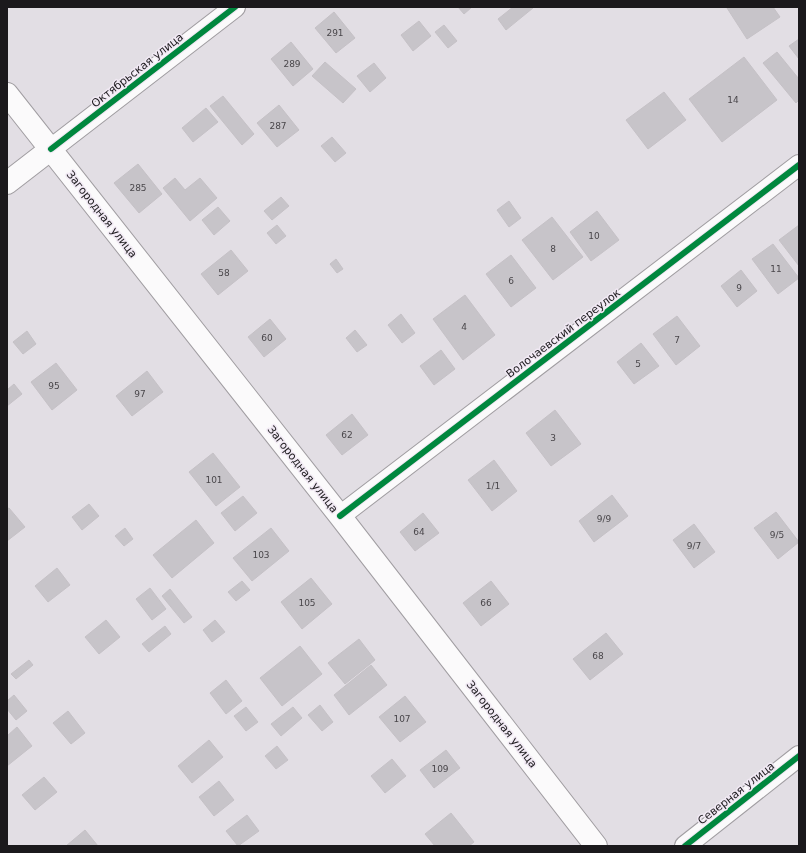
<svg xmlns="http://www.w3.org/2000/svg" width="806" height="853" viewBox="0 0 806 853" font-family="'DejaVu Sans',sans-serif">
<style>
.building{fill:#c7c4c9;stroke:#c5c1c6}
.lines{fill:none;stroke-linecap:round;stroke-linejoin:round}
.minor-casing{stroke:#a09da1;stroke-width:22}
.secondary-casing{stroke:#a09da1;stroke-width:24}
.minor{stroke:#fbfafb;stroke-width:20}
.secondary{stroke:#fbfafb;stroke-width:22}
.cycleway-casing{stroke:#f1e9f4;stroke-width:8}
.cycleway{stroke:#00873e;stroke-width:6}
.labels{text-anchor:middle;stroke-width:3;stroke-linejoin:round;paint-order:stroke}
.number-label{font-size:9px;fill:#49464a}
.street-label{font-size:11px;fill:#1b191c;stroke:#f1e9f4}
</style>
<rect width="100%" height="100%" fill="#e2dee4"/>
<g class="building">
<path d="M458 7H472L464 14Z"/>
<path d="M513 7H532L533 8 506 30 498 19Z"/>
<path d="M729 7H773L780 17 747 39 727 8Z"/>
<path d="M334 12 355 38 336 53 315 28Z"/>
<path d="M419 21 431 36 413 51 401 35Z"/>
<path d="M444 25 457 41 448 48 435 32Z"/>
<path d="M799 39V59L789 46Z"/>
<path d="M291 42 313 69 293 86 271 59Z"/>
<path d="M777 52 799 79V100L796 103 763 63Z"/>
<path d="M744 57 777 100 722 142 689 99Z"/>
<path d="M325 62 356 89 343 103 312 76Z"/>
<path d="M374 63 386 78 370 92 357 76Z"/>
<path d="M664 92 686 120 648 149 626 120Z"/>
<path d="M223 96 254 134 242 145 210 106Z"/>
<path d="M279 105 299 130 277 147 257 123Z"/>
<path d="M206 108 218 122 193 142 182 128Z"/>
<path d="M332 137 346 153 335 162 321 146Z"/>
<path d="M138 164 162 194 139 213 114 183Z"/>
<path d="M175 178 185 190 200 178 217 198 190 221 163 188Z"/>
<path d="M281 197 289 206 272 220 264 211Z"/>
<path d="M509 201 521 218 509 227 497 210Z"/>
<path d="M218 207 230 221 214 235 202 220Z"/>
<path d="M597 211 619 240 591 261 570 232Z"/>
<path d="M552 217 583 257 553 280 522 240Z"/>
<path d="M277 225 286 236 276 244 267 233Z"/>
<path d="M799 225V266L779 240Z"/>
<path d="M773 244 799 278 778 294 752 259Z"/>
<path d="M231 250 248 271 218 295 201 274Z"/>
<path d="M511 255 536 288 511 307 486 274Z"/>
<path d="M336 259 343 269 337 273 330 264Z"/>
<path d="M741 270 757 291 737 307 721 286Z"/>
<path d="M465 295 495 335 463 360 433 319Z"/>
<path d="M401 314 415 333 402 343 388 325Z"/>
<path d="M677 316 700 346 676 365 653 334Z"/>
<path d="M270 319 286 339 264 357 248 337Z"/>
<path d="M355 330 367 345 357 352 346 338Z"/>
<path d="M27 331 36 344 23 354 13 342Z"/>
<path d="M641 343 659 366 634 384 617 362Z"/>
<path d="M441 350 455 369 434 385 420 366Z"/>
<path d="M56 363 77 390 52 410 31 382Z"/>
<path d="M147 371 163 392 132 416 116 396Z"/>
<path d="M14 384 22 394 7 406V390Z"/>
<path d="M555 410 581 444 551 466 526 433Z"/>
<path d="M352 414 368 435 342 455 326 435Z"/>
<path d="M213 453 240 487 216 506 189 472Z"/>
<path d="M494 460 517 491 492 511 468 480Z"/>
<path d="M612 495 628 516 594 542 579 521Z"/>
<path d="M243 496 257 513 235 531 221 513Z"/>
<path d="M89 504 99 516 82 530 72 517Z"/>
<path d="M9 508 25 527 7 541V509Z"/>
<path d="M776 512 799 542 778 559 754 528Z"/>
<path d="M423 513 439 533 415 551 400 532Z"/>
<path d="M196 520 214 543 172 578 153 555Z"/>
<path d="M694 524 715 552 694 568 673 540Z"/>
<path d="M125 528 133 539 124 546 115 536Z"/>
<path d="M271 528 289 551 252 581 233 558Z"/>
<path d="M57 568 70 585 48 602 35 586Z"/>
<path d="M311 578 332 604 302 629 281 602Z"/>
<path d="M242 581 250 590 236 601 228 592Z"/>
<path d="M491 581 509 604 481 626 463 603Z"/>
<path d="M150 588 166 609 152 620 136 599Z"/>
<path d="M170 589 192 617 184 623 162 596Z"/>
<path d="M106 620 120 637 99 654 85 637Z"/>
<path d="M215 620 225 632 212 642 203 630Z"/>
<path d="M165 626 171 634 149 652 142 644Z"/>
<path d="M606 633 623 654 590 680 573 659Z"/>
<path d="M359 639 375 660 345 684 328 663Z"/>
<path d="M300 646 322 674 282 706 260 678Z"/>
<path d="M29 660 33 665 16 679 11 674Z"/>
<path d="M371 665 387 685 349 715 334 695Z"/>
<path d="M226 680 242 701 226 714 210 693Z"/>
<path d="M14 695 27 711 16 720 7 709V701Z"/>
<path d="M405 696 426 722 400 742 379 717Z"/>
<path d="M320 705 333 722 322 731 308 715Z"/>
<path d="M246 707 258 722 246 731 234 716Z"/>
<path d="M293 707 302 718 281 736 271 724Z"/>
<path d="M68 711 85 733 71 744 53 723Z"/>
<path d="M17 727 32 746 7 766V736Z"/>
<path d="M209 740 223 757 192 783 178 766Z"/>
<path d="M277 746 288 760 276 769 265 756Z"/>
<path d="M446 750 460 768 434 788 420 770Z"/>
<path d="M392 759 406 776 385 793 371 776Z"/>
<path d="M44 777 57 792 35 810 22 795Z"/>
<path d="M219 781 234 800 214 816 199 797Z"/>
<path d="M451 813 474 842 469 846H435L425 834Z"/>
<path d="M247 815 259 831 238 846 226 831Z"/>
<path d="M85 830 98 846H66Z"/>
</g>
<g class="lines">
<defs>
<g id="minor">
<path d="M51 149 235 7"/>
<path d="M340 516 799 165"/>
<path d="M685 846 799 756"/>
</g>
<g id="secondary">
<path d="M7 94 340 516 596 846"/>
<path d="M7 183 51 149"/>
</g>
</defs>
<use href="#minor" class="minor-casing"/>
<use href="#secondary" class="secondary-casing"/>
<use href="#minor" class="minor"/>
<use href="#secondary" class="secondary"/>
<defs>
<g id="cycleway">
<path d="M51 149 235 7"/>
<path d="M340 516 799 165"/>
<path d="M685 846 799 756"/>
</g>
</defs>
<use href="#cycleway" class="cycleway-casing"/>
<use href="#cycleway" class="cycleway"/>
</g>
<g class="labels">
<g class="number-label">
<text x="335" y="36">291</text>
<text x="292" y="67">289</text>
<text x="733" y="103">14</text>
<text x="278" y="129">287</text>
<text x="138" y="191">285</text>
<text x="594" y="239">10</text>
<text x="553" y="252">8</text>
<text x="776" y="272">11</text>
<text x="224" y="276">58</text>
<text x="511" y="284">6</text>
<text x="739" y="291">9</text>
<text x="464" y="330">4</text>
<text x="267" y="341">60</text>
<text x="677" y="343">7</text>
<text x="638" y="367">5</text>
<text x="54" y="389">95</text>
<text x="140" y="397">97</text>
<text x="347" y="438">62</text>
<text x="553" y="441">3</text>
<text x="214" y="483">101</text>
<text x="493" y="489">1/1</text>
<text x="604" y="522">9/9</text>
<text x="419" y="535">64</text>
<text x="777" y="538">9/5</text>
<text x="694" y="549">9/7</text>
<text x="261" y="558">103</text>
<text x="307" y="606">105</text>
<text x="486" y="606">66</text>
<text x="598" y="659">68</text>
<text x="402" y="722">107</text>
<text x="440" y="772">109</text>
</g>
<g class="street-label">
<text transform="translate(137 70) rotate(-38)" y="4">Октябрьская улица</text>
<text transform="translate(102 214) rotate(52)" y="4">Загородная улица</text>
<text transform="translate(563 333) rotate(-37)" y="4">Волочаевский переулок</text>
<text transform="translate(303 469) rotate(52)" y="4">Загородная улица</text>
<text transform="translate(502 724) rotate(52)" y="4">Загородная улица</text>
<text transform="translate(736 793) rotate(-38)" y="4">Северная улица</text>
</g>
</g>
<rect width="806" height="853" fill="none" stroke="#1b191c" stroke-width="16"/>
</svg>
